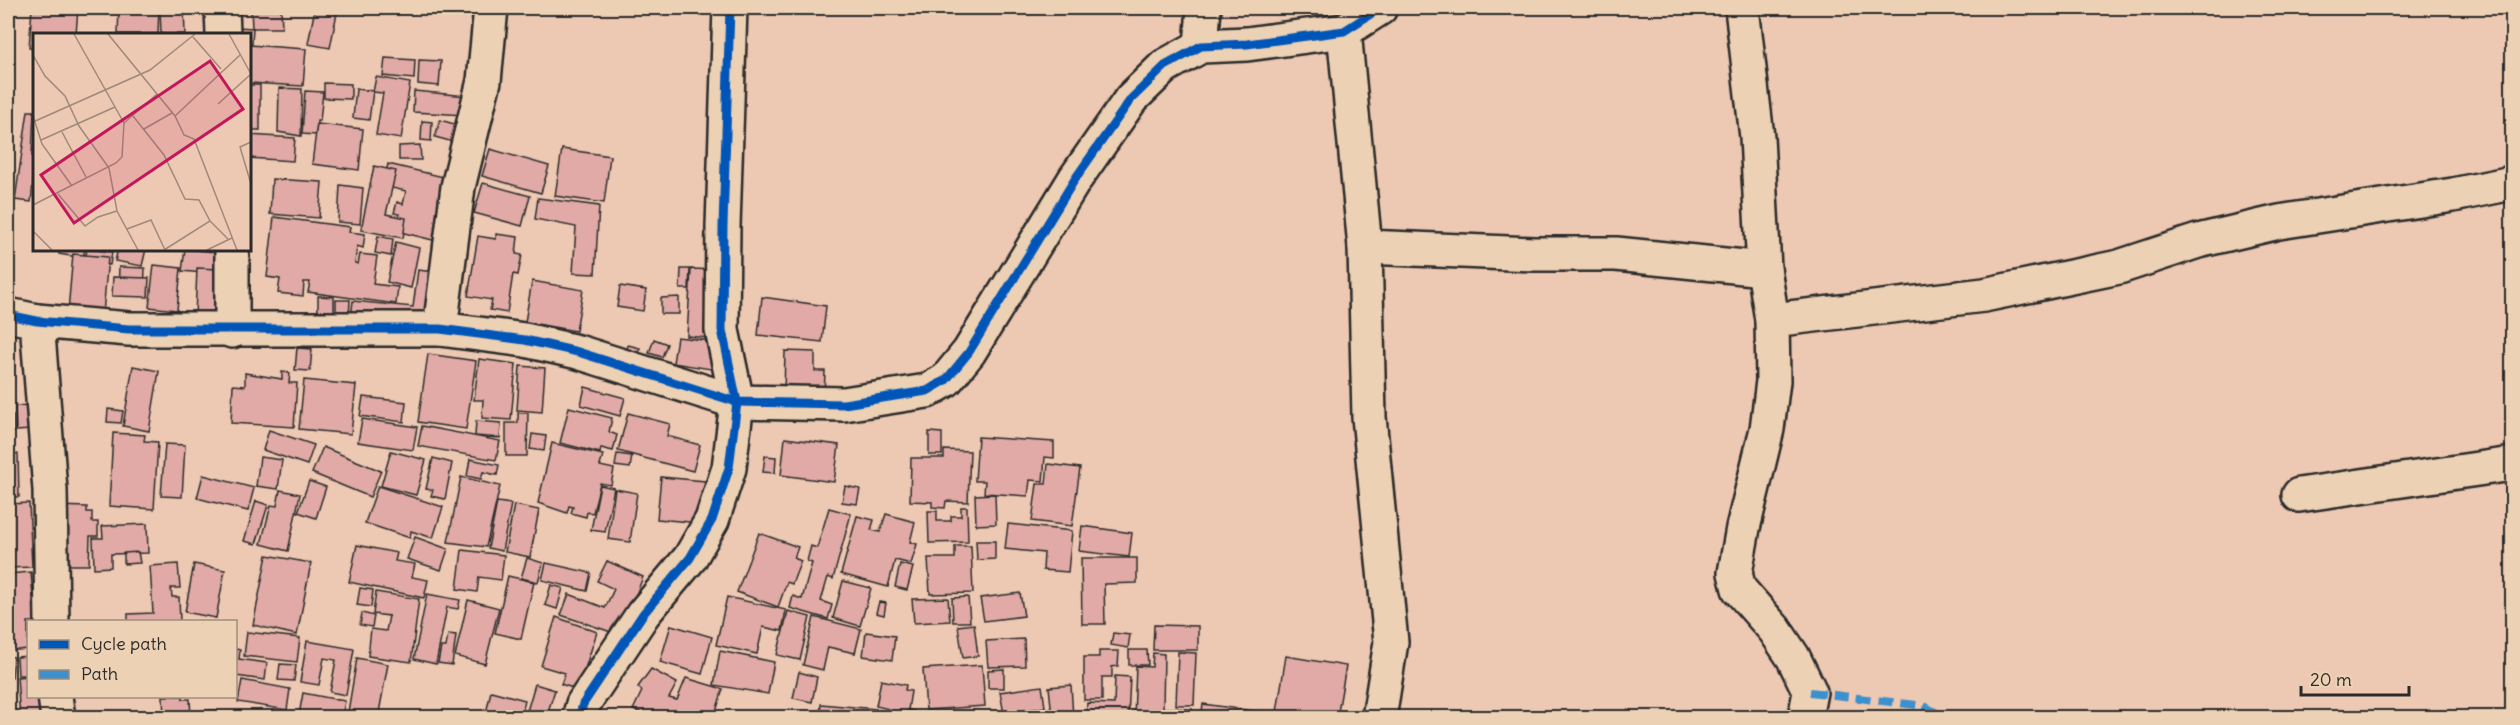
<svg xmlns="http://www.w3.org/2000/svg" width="2520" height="725" viewBox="0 0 2520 725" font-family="Delius,sans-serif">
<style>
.building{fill:#e1aaa6;stroke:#2b2b2b;stroke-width:1.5}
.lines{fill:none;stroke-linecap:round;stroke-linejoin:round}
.minor-casing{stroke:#2b2b2b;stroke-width:38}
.minor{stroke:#edd1b4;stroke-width:33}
.quiet{stroke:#3b90cd;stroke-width:8;stroke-dasharray:15 8;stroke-linecap:butt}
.cycleway-casing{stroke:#edd1b4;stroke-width:13}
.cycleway{stroke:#0057b8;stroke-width:9}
.inset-road{fill:none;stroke:#9f897c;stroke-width:1.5}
.view{fill:#c2185b;fill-opacity:0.15;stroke:#c2185b;stroke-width:3}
.inset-edge{fill:none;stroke:#2b2b2b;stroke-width:3}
</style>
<rect width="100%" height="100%" fill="#edc8b2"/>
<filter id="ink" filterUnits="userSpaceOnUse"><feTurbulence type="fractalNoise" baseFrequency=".0167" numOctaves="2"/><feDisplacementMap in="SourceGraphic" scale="12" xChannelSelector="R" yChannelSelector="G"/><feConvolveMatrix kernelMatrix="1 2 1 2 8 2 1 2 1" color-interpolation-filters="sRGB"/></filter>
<g filter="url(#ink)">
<g class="building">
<path d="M32 8H78L76 34H34V49L29 48Z"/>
<path d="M119 8H159L158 34H118Z"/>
<path d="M184 8 185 34H161L160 9Z"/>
<path d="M251 8H281L282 28H252Z"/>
<path d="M315 8H338L330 48 308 44Z"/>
<path d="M236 27 253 28 252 44H249V34H235Z"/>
<path d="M249 45 306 49 303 86 249 83Z"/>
<path d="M385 58 415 60 414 79 383 76Z"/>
<path d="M419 60 441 61 439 86 418 84Z"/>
<path d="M376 77 410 83 401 139 376 135 383 93 373 92Z"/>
<path d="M324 83 351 84V99L324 98Z"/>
<rect x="249" y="85" width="11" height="45"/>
<path d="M279 88 302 89 301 136 278 132Z"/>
<path d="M356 89 373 91 369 120 353 118Z"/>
<path d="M305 91 323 92 320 121H317L316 135 302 134Z"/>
<path d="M414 91 467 96 465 115 413 112Z"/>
<path d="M28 111H34L32 156 34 157V174L31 202 15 200Z"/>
<path d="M440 120 465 127 461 144 435 137Z"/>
<path d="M422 121 432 122 431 141 421 140Z"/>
<path d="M317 124 363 129 359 170 312 164Z"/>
<path d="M249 135 295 138 293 161 249 158Z"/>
<path d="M8 144 13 145 8 199Z"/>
<path d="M420 145 421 160H399V146Z"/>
<path d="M490 149 549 166 541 193 482 176Z"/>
<path d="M562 149 610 156 604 203 555 196Z"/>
<path d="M388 164 452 179 437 241 396 231 399 214 394 213 397 202 403 204 406 191 383 186Z"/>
<path d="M374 166 396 171 386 214 406 218 403 238 361 230Z"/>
<path d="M272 179 322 182 319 218 270 214Z"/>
<path d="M483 183 530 196 522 226 474 213Z"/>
<path d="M340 185 363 188 360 224 338 222Z"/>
<path d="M538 198 599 206 595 274 573 273 576 227 535 219Z"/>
<path d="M274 217 350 227 349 232 365 234 363 248 357 246 355 263 358 264 360 254 377 256 373 284 398 287 396 304 308 292 310 282H304L303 296 278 293 280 279 267 277Z"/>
<path d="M496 234 518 237 516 254 522 255 518 275 513 274 507 313 490 310 492 300 468 296 478 236 496 239Z"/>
<path d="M378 236 393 239 391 256 375 253Z"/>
<path d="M396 242 419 248 411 288 387 282Z"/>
<path d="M59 249H85L83 258 59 254Z"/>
<path d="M87 249 112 252 110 265 85 261Z"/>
<path d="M118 249H146L142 266 115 261Z"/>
<path d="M185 249 226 253 225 275 182 271Z"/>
<path d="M73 254 108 257 103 314 68 311Z"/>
<path d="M154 265 181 268 177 310 149 307Z"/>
<path d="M119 267 145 268 144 296 118 294Z"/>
<path d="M197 268 218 269 216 318 195 317Z"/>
<path d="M681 269H690L689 289H680Z"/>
<path d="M691 269 720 270 719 339 687 336Z"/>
<path d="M418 270 441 273 433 328 351 318 353 301 413 307Z"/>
<path d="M113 277 149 278 148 297 112 296Z"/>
<path d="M532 281 583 290 576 331 525 322Z"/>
<path d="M620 286 646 290 643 311 617 307Z"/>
<path d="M318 296 334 297V315L318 314Z"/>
<path d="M679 297V314H661V298Z"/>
<path d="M762 297 826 306 822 342 758 335Z"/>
<path d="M336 300H350L349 318 336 316Z"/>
<path d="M677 337 720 342 717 370 673 363Z"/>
<path d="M654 339 667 344 662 357 649 353Z"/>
<path d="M628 345 640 348 637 359 625 356Z"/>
<path d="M297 348 312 349 310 371 295 370Z"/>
<path d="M785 351 815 352V371H825L824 397 784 395Z"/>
<path d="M428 354 476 361 466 429 418 422Z"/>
<path d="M479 359 516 364 511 420 482 418 483 400H474Z"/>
<path d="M133 366 159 371 149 431 123 426Z"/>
<path d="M520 366 545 368 542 412 517 410Z"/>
<path d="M282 372 290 373 289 383H297L294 427 231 423 233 385 245 386V373L282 379Z"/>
<path d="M304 380 356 385 351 434 299 429Z"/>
<path d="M585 387 625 398 620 416 581 405Z"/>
<path d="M363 397 406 402 404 422 360 416Z"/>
<path d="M29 405 31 430 16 431 15 406Z"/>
<path d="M569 407 612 418 609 432 617 435 613 451 601 448 600 453 560 443Z"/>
<path d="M108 409 123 411 121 423 107 422Z"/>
<path d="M518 413H528L527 456H506V423H518Z"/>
<path d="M628 413 670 424 667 436 700 445 693 471 618 451Z"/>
<path d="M8 415H13L14 432H8Z"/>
<path d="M362 419 417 427 413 450 358 442Z"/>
<path d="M476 421 501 423 500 438 475 436Z"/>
<path d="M422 426 500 441 496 460 418 446Z"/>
<path d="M269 430 314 445 307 465 263 450Z"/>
<path d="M929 432 942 433V455H929Z"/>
<path d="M113 433 145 435 144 441 158 442 154 509 109 506Z"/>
<path d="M532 434 546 436 544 451 530 449Z"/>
<path d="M8 435V443H13V453L18 454 19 497H8Z"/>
<path d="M978 437 1054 442V458L1045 457 1043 481 1030 480 1028 496 984 493 985 481H975Z"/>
<path d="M785 438 839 445 834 482 781 475Z"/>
<path d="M552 443 603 455 600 466 614 469 611 485 600 483 593 513 587 512 586 517 571 513 573 507 569 506 567 513 538 503Z"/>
<path d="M165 444 185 445 182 497 161 496Z"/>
<path d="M323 447 381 471 370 497 312 473Z"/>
<path d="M944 450 970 451 968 502 946 501 945 508 932 507V502L910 501 911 458H944Z"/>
<path d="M391 451 426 460 416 495 381 486Z"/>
<path d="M617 454 632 456 630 468 615 466Z"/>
<path d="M765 456 776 457 775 473 763 472Z"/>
<path d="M260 457 282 460 278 489 256 486Z"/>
<path d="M433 458 452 463 445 499 431 496 433 490 426 489Z"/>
<path d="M470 459 499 465 497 475 483 472 481 479 467 476Z"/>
<path d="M1048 464 1080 468 1072 526 1032 521 1037 484H1046Z"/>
<path d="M203 475 254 488 248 511 197 498Z"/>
<path d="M461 477 500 486 486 547 448 542Z"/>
<path d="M661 477 705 481 701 523 657 519Z"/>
<path d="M309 481 326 487 316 518 298 512Z"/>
<path d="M600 485 614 488 605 532 591 530Z"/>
<path d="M378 486 443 507 433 538 411 531 410 538 365 523Z"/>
<path d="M845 486 860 489 857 504 842 502Z"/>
<path d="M615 489 637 493 630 542 608 539Z"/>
<path d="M280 490 300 494 288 551 261 544 271 505 277 506Z"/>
<path d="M995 494 996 524 976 525 975 495Z"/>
<path d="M256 501 268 505 256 544 244 541Z"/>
<path d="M497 502 511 504 502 551 488 548Z"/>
<path d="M29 503 32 567 9 568 8 504Z"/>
<path d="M514 505 539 510 530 557 505 552Z"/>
<path d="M56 506 87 507V512H92V522H98V536H90L89 565H54Z"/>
<path d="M961 507H967L968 542 929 543 928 511H937V521H951V516H961Z"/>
<path d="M829 508 851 514 833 579 828 577 821 601 832 605 828 619 790 608 793 596 802 599 812 563 807 561 811 546 817 548Z"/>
<path d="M886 514 915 522 910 542 917 544 911 564 895 560 888 587 841 574 857 516 874 520 871 530 880 532Z"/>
<path d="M147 524 148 553 111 554V567L94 568 93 538H103L102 526Z"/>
<path d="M1008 524 1072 531 1068 572 1043 570 1044 553 1005 549Z"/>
<path d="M1082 526 1132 533 1129 557 1079 551Z"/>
<path d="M759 533 798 547 794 558 801 561 792 584 787 582 778 607 737 592Z"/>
<path d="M415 537 448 549 441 570 407 559Z"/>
<path d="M976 541H995V559L977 560Z"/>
<path d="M357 545 397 553 395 561 415 564 412 577 428 580 424 598 349 582Z"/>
<path d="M955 546H971L973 593 930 594 928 558H955Z"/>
<path d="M462 550 504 555 501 580 479 577 477 592 457 589Z"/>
<path d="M138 552 140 563 124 564V553Z"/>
<path d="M267 555 311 563 297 635 253 625Z"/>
<path d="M527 558 543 563 538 582 521 578Z"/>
<path d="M1081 558H1137V583L1104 584 1105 624H1082Z"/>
<path d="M607 561 643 577 620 635 561 615 569 594 605 608 614 589 597 581Z"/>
<path d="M546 563 591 573 587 591 542 580Z"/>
<path d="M178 564 180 588H171L172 597H179L180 622H128V614L153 613 150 566Z"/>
<path d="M194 564 225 570 216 618 185 612Z"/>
<path d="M900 564 913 567 907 590 895 587Z"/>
<path d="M31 572 35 622H28V649L8 651V574Z"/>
<path d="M508 576 534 582 521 639 495 633Z"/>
<path d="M843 581 871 588 860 626 833 618Z"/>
<path d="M551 585 563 588 557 609 545 605Z"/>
<path d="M360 588 373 590 371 607 357 605Z"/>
<path d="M376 592 419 599 411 662 368 656 371 629 386 631 389 616 373 614Z"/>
<path d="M1020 593 1024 616 984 621 980 598Z"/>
<path d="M427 594 460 600 458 609 447 607 436 664 414 659Z"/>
<path d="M727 597 786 610 782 631 763 627 757 654 716 645Z"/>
<path d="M968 597 970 622H953L952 598Z"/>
<path d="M948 598 950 621 914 623 912 599Z"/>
<path d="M468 600 499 608 485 664 455 656Z"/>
<path d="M879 602 886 603 884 615 876 613Z"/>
<path d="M788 611 810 617 800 660 777 655Z"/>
<path d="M362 613 374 616 372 627 360 625Z"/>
<path d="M556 617 597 632 578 690 561 684 565 673 541 666Z"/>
<path d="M814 617 861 629 855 653 828 647 823 670 803 665Z"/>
<path d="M974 624 978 656 963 658 958 626Z"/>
<path d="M671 625 712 637 702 674 660 662Z"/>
<path d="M1154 625 1198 626V650H1153Z"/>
<path d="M247 632 300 638 297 662 244 656Z"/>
<path d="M866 632 895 636 892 660 863 656Z"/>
<path d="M1113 633 1130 635 1128 648 1111 645Z"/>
<path d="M448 634 456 635 452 665 438 663 441 647H446Z"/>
<path d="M1024 639 1025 666 988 667 986 641Z"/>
<path d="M307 641 354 649 346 695 330 692 336 660 324 658 319 685 300 682Z"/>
<path d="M236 649 240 650 239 659 267 663 265 680 236 676Z"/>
<path d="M1129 650H1147L1148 665H1129Z"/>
<path d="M720 651 774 662 768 694 714 685Z"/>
<path d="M1099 651H1119L1118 666 1112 667V677H1102V700H1084V657H1099Z"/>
<path d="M1178 652 1196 653 1194 705H1176Z"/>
<path d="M1153 653 1164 654 1163 708 1192 709V718H1134L1136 666 1152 667Z"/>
<path d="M8 656 14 657 12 678H8Z"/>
<path d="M28 656V675H18L17 657Z"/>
<path d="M1286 656 1346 666 1337 718H1276Z"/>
<path d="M357 658 388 664 378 718 348 712Z"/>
<path d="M280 664 296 665 294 681 278 680Z"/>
<path d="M982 665 985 706 926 710 923 669Z"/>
<path d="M651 669 677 683 669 698 677 700 686 678 723 689 714 718H659L633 710 642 691 638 687Z"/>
<path d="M1004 669V688H988V670Z"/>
<path d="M799 672 817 677 812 702 793 698Z"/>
<path d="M28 676V696H40L41 718H20L17 677Z"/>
<path d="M1115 676 1130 677 1128 718H1086L1087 703 1114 704Z"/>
<path d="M242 680 290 689 287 710 238 702Z"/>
<path d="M881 680 906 685 905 690 911 691 908 710 915 711 913 718H888L889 709 876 706Z"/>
<path d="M535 684 555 690 546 718H525Z"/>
<path d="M1071 685 1073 718H1032L1052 715 1049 687Z"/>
<path d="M1042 686 1045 707 1004 714 1000 692Z"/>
<path d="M491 691 525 700 521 718H485Z"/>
<path d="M303 693 345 701 342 718H314L299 715Z"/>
<path d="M163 696H183V699H190L191 718H164Z"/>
<path d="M8 699H10L11 718H8Z"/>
<path d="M821 704 876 709 875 718H820Z"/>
<path d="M1203 704 1275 714 1274 718H1201Z"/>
<path d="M216 710V718H194V711Z"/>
<path d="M230 712 253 716 252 718H229Z"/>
</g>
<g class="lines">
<defs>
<g id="minor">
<path d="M222 8 223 34"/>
<path d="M1742 8 1757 137 1764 269 1772 320 1773 381 1767 429 1743 528 1735 573 1739 589 1775 630 1793 657 1810 692 1805 718"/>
<path d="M1344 31 1365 247 1369 417 1391 642 1379 718"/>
<path d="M1201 46 1204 8"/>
<path d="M1365 247 1534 254H1616L1764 269"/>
<path d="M8 315 37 321 129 329H440L525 340 578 352 737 402 844 404 927 391 946 380 969 352 1075 179 1131 99 1165 66 1201 46 1247 44 1344 31 1380 8"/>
<path d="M1772 320 1984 295 2119 267 2198 241 2279 222 2453 195 2512 183"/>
<path d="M37 321 50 490 52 622"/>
<path d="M440 329 458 187 484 81 491 8"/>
<path d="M232 331V249"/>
<path d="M2299 495 2512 464"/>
<path d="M55 696 58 718"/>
<path d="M579 718 583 704 643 614 690 558 712 520 729 468 737 402 722 330 723 226 730 8"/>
</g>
</defs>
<use href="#minor" class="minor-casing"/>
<use href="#minor" class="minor"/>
<path class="quiet" d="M1810 692 1924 706 1946 718"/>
<defs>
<g id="cycleway">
<path d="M8 315 37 321 129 329H440L525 340 578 352 737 402 844 404 927 391 946 380 969 352 1075 179 1131 99 1165 66 1201 46 1247 44 1344 31 1380 8"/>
<path d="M579 718 583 704 643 614 690 558 712 520 729 468 737 402 722 330 723 226 730 8"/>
</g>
</defs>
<use href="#cycleway" class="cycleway-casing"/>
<use href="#cycleway" class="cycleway"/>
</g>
</g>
<g transform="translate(33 33)">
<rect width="218" height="218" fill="#edc8b2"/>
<path class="inset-road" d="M41 1 91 90M75 1 142 83 151 102 161 106 204 217M196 1 218 41M160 4 188 36M0 22 12 43 32 63 46 93 76 135 84 178 105 217M185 71 218 41M0 83 9 111 39 153M100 83 131 122 152 166 166 167 177 188 131 217M142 83 207 22M0 89 117 37 162 1M111 96 139 80M29 99 53 144M8 107 82 74M218 109 207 114 218 151M25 161 52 193 65 184 84 178M0 172 83 130 89 124 91 90 124 61M177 188 195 206M94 196 118 187 132 217M0 198 19 217M174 217 199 205"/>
<path class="view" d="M177 28 210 76 41 190 8 142Z"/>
<rect width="218" height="218" class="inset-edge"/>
</g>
<rect width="2520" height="725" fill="none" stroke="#edd1b4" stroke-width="30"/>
<rect x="15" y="15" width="2490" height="695" fill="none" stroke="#2b2b2b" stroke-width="2" filter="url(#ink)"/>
<rect x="27" y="620" width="210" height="78" fill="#edd1b4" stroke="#9f8f7d" stroke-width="1.5"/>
<rect x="39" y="640" width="30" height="9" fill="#0057b8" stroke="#9f8f7d" stroke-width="1.5"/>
<text x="81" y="650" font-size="18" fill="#2b2b2b">Cycle path</text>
<rect x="39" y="670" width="30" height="9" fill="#3b90cd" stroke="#9f8f7d" stroke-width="1.5"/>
<text x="81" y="680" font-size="18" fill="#2b2b2b">Path</text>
<path d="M2301 686v9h108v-9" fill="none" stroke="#2b2b2b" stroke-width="3"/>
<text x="2310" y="686" font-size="18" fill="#2b2b2b" stroke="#edd1b4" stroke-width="4.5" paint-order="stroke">20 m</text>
</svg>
